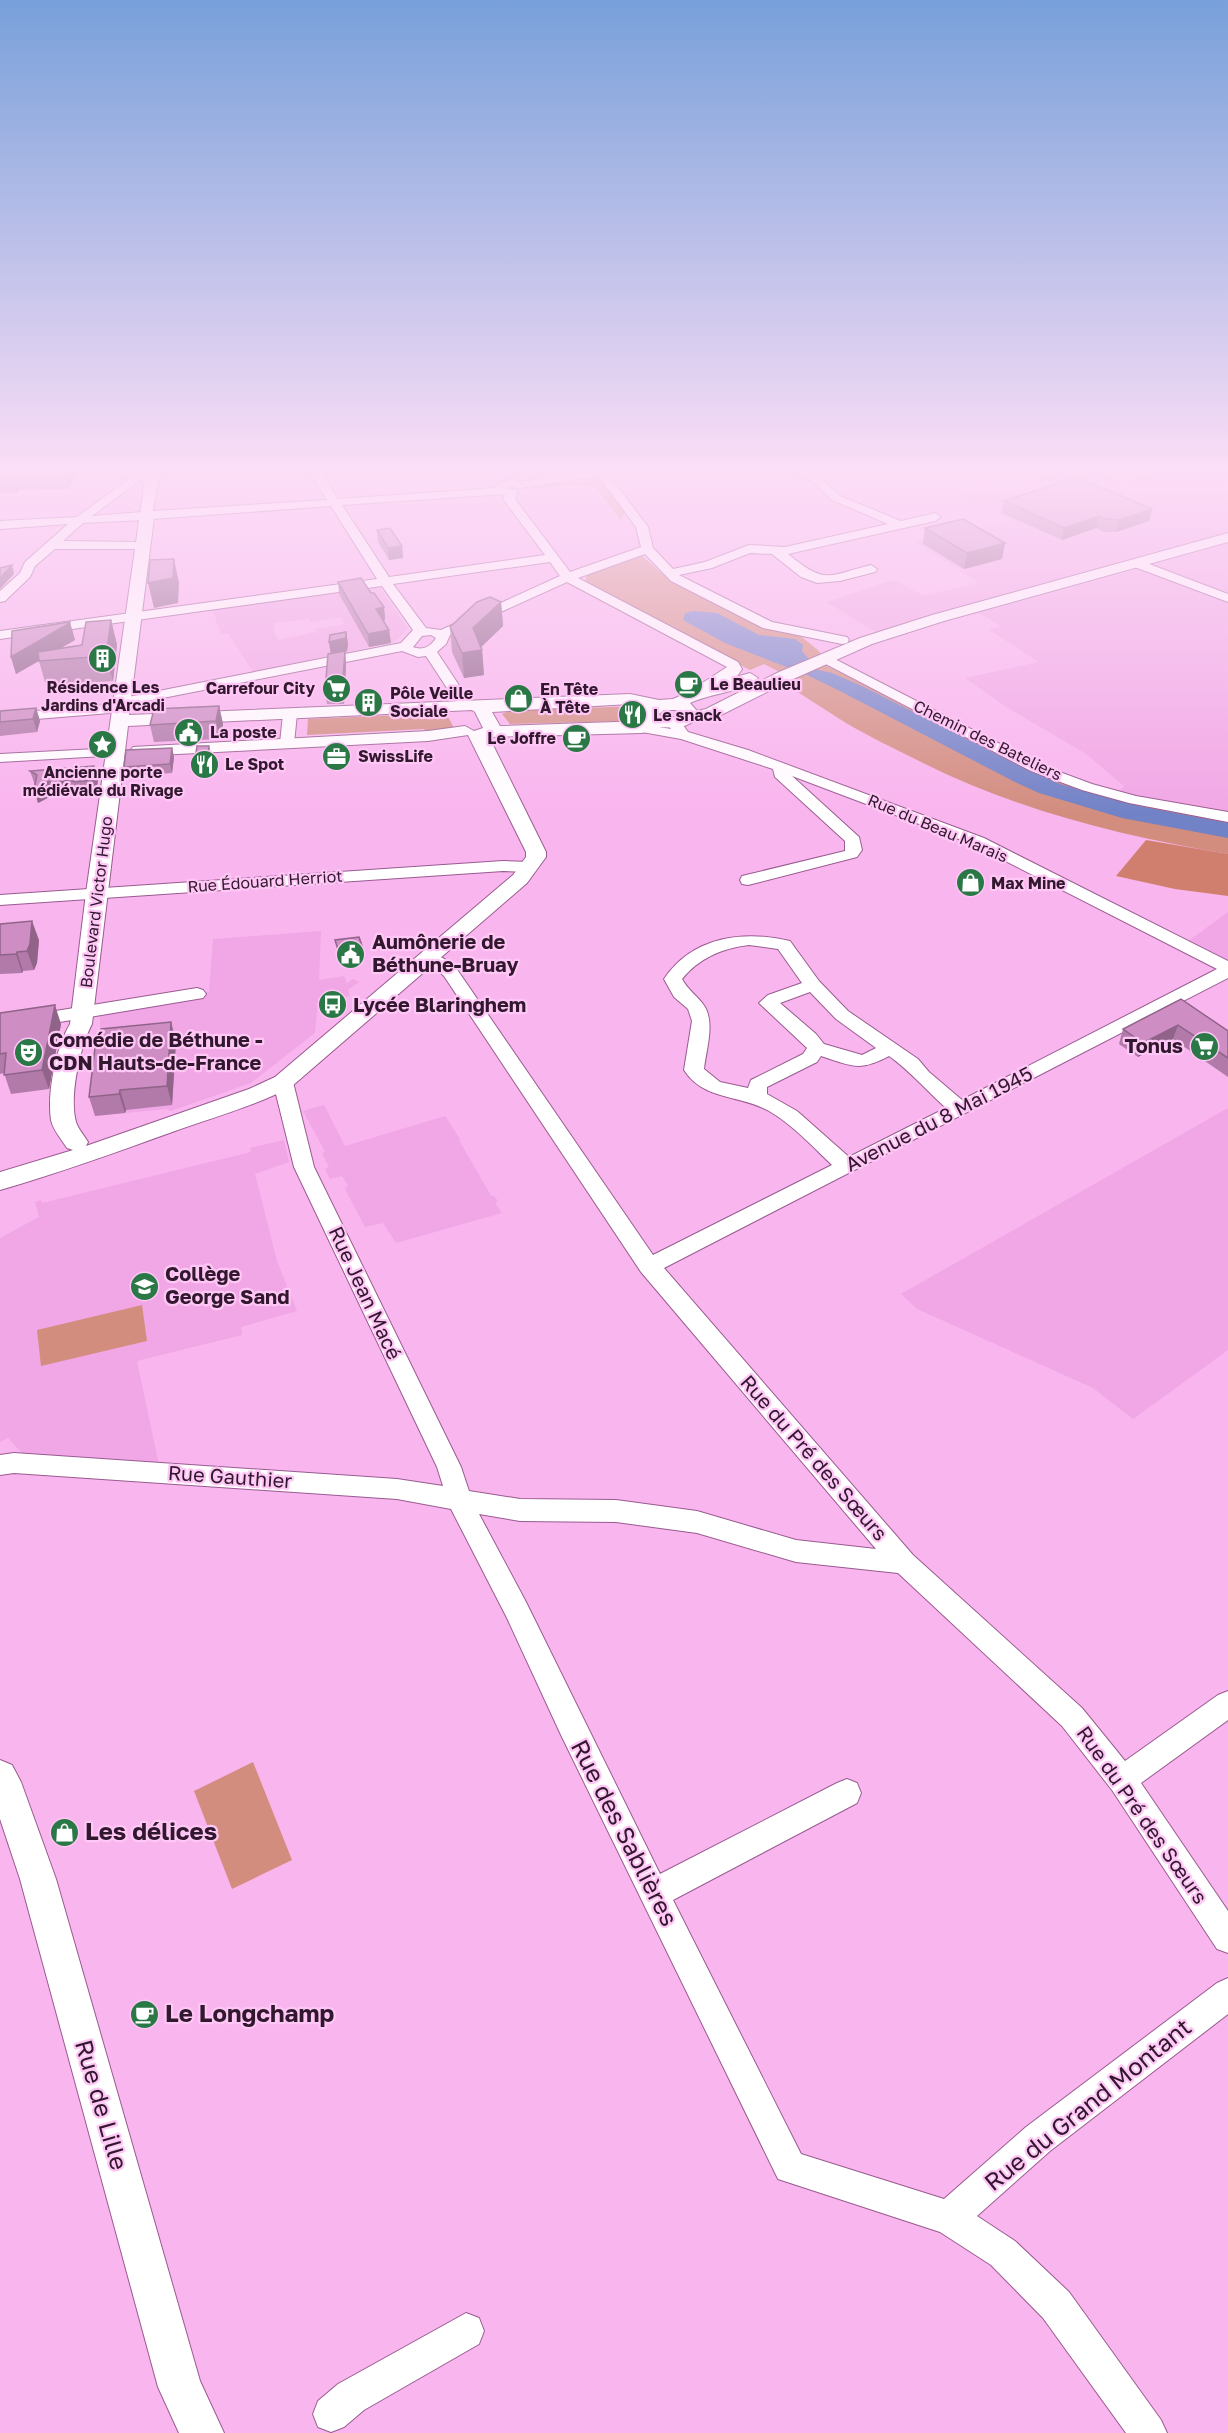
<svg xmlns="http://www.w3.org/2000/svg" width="1228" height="2433" viewBox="0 0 1228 2433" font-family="'Golos Text',sans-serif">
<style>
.built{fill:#f1a7e5;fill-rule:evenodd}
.green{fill:#d28d7f}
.forest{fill:#d07f6e}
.water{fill:#7182c6}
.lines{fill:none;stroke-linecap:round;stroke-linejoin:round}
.minor-casing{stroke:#995b90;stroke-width:2}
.major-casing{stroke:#995b90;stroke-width:2}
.minor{fill:#fff;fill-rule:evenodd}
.major{fill:#fff;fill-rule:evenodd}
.wall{fill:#b17aa9}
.shaded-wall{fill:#906389}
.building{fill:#ce8ec4;stroke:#906389;stroke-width:1.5}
.labels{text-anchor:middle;stroke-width:4.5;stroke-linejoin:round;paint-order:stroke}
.far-poi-label{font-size:16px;font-weight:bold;fill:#31182e;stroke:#ffc7f5;text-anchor:start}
.far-street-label{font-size:16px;fill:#31182e;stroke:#ffc7f5}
.poi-label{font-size:20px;font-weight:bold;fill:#31182e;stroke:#ffc7f5;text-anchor:start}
.street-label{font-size:20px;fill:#31182e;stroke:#ffc7f5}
.near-poi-label{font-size:24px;font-weight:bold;fill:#31182e;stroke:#ffc7f5;text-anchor:start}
.near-street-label{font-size:24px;fill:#31182e;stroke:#ffc7f5}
</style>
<rect width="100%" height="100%" fill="#f9b5ee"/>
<g class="built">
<path d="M1062 472H1101L1124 483 1155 472H1228V821L1114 796 1124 786 1086 754 1003 705 965 678 1039 662 989 630 1000 626 979 613 963 607 876 632 826 602 894 580 924 596 979 583 915 542 1012 521 946 491 988 480 1011 490Z"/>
<path d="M379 586 408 629 394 642 253 672 228 633 221 634 212 609ZM341 617 345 624 315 629 316 632 278 640 273 630 275 627 274 623 309 619 310 622Z"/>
<path d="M1228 912V963L1187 942Z"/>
<path d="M321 931 319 980 344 976 347 983 353 979 359 982 348 990 350 996 318 1001 315 1033 251 1083 171 1111 166 1109 95 1116 103 1046 100 1039V1010L209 992 213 939Z"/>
<path d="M324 1105 345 1146 445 1116 460 1139 459 1140 491 1196H494L498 1201 495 1203 502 1213 396 1243 383 1223 365 1227 345 1189 348 1185 342 1176 330 1179 325 1169 329 1167 322 1153 325 1152 303 1111Z"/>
<path d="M1228 1108V1350L1133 1419 1093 1388 917 1309 901 1294Z"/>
<path d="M284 1140 289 1162 255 1174 277 1261 297 1311 241 1327 242 1335 137 1361 159 1465 24 1455 8 1438 0 1442V1238L39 1217 35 1202 41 1200 42 1203 251 1152 250 1148Z"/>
</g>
<g class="green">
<path d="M599 476 625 512 621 520 595 487 572 485 530 489 537 485Z"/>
<path d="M642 556 664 575 770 627 796 632 819 651 827 666 1022 764 1046 774 1228 821V854C1122 836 1020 811 923 763 897 750 870 737 846 723 825 710 805 696 784 684L793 679 764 664 750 670 585 582 587 574Z"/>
<path d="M637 706 641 719 625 721 510 724 502 714 509 711Z"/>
<path d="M446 713 455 730 427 734 424 729 307 735 308 719Z"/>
<path d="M142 1305 147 1341 41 1366 37 1330Z"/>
<path d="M253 1762 292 1860 232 1889 194 1791Z"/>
</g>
<path class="forest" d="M1146 840 1228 854V896L1175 889 1116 876Z"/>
<path class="water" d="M693 611 717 613 759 635 795 639 803 645 802 651 818 670 832 673 864 687 1016 764 1060 784 1144 807 1228 823V838L1122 818 1039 793 1013 781 838 690 807 675 725 643 683 620 685 613Z"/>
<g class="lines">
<defs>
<g id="minor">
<path d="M138 472H151L92 516 142 512 147 515 153 511 327 500 309 472H321L338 499 495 488 497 484 510 480 520 482 584 472H612L609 475 648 527 653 548 673 569 705 562 749 545 785 547 888 524 832 500 813 482 794 472H809L821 478 840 496 901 521 935 513 941 517 935 521 788 554C826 585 827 576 871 565L877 569 875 572 840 581 817 583 801 577 772 554 750 553 712 568 679 575 772 622 847 637 849 640 847 643 842 644 763 628 671 581 645 554 578 578 738 662 742 669 738 675 695 698 690 697 688 694 690 691 727 667 567 582 450 635 446 644 437 652 472 705 465 709 460 708 426 656 418 657 402 651 127 705 129 708 127 711 122 712 0 722V714L117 704 118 699 123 698 401 643 413 630 382 586 0 639V631L377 579 331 506 153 519 148 516 142 520 83 523 63 541 142 542 148 546 146 549H55L35 566 30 577 5 601 0 602V591L20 573 25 562 68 524 0 529V521L77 517ZM599 476 636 527 641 547 570 572 515 499 518 492 516 490 506 488 511 487 520 488ZM505 494 503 499 545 555 389 577 342 505ZM550 562 560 576 441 630 426 628 393 584ZM431 635 436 638C431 646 423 651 413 647L422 636Z"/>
<path d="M1136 559 1228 594V602L1132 566 1130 563Z"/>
<path d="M825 654 1041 765 1092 784 1136 796 1228 812V822L1129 803 1082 790 1031 771 820 661 818 658Z"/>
<path d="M290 710 297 714 294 743 287 747 280 743 283 714Z"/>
<path d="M675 720 680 721 688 732 748 750 984 838 1228 961V978L664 1268 913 1555 1082 1708 1125 1761 1218 1695 1228 1691V1720L1141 1783 1228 1911V1953L1217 1949 1112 1790 1062 1726 898 1573 796 1562 697 1533 616 1522 520 1521 479 1514 526 1602 660 1874 837 1783 847 1779 857 1783 861 1793 857 1803 673 1900 801 2154 944 2199 1026 2127 1217 1983 1228 1978V2014L1050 2151 977 2216 1015 2241 1069 2292 1161 2420 1167 2433H1126L1043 2318 991 2265 940 2232 778 2179 561 1735 507 1618 451 1509 397 1499 14 1473 0 1475V1455L14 1453 397 1479 443 1486 437 1467 294 1167 273 1082 276 1078 283 1076 290 1078 293 1082 314 1167 461 1467 469 1491 520 1499 616 1500 697 1511 796 1540 876 1549 641 1272 444 976 433 966 420 964 417 960 420 956C436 952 445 958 456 968L653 1255 832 1165C812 1146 793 1125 769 1111 739 1094 704 1101 684 1070L692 1021 688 1009 674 997 664 979C693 936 744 930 790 941L819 981 848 1011 918 1059 929 1072 962 1100 1217 969 972 844 792 776 859 837 862 850 857 857 748 885 742 884 740 880 742 876 845 851V841L775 777 773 769 681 739 642 732 635 728 642 724 671 729 668 724ZM749 945 778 949 802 983 768 995 759 1003 807 1048 803 1054 751 1080 748 1088 720 1082 704 1069C706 1050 716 1021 703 1004 696 995 688 990 682 979 699 958 723 948 749 945ZM810 992 836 1019 876 1048 862 1055 824 1044 816 1034 780 1003ZM821 1056C852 1066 859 1072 889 1056 910 1071 927 1091 946 1108L849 1157 797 1111 767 1094V1087L817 1062Z"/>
<path d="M116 748 121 749 123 752 121 755 0 762V754Z"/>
<path d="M503 861 530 862 538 867 530 872 503 871 0 905V895Z"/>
<path d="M197 988 203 990 206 994 203 998 0 1032V1020Z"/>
<path d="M466 2313 479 2318 484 2331 479 2344 364 2410 344 2427 331 2432 318 2427 313 2414 318 2401 338 2384Z"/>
</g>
<g id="major">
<path d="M146 472H160L152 515 154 518 129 715 630 694 659 700 673 699 697 688 750 673 758 678C748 691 707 694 690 703L697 711 706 709 779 672 860 638 932 615 1228 533V542L944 621 872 644 791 680 717 717 695 721 680 728 660 727 642 733 489 737 546 852V857L527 883 291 1087C254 1106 214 1117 175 1131 117 1152 59 1173 0 1190V1172L73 1150 67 1148C62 1140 53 1130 51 1120 47 1093 56 1047 70 1024L86 893ZM630 704 644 707 640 712 644 721 500 726 492 712ZM472 710 475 712 483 728 474 731 465 726 428 731 133 747 130 751 133 755 139 756 428 741 468 735 526 852V857L513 875 275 1077 249 1089 86 1146 88 1142C84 1135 78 1129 76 1122 69 1097 80 1046 92 1024L128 726ZM664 710H676L681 715C673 719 666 718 658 715Z"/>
<path d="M0 1760 12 1765 21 1782 56 1879 200 2381 224 2433H179L158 2387 20 1879 0 1819Z"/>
</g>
</defs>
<use href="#minor" class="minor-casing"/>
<use href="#major" class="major-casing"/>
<use href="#minor" class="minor"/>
<use href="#major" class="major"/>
</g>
<g class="wall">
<path d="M0 472H77L69 489 19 490 17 493H0Z"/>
<path d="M1004 501 1152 509 1149 521 1116 532H1104L1096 528 1062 540 1002 513Z"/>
<path d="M925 528 1005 543 1002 559 964 569 923 544Z"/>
<path d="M377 530 402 546 403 558 389 560 378 542Z"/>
<path d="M338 582 371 593 384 607 385 620 383 621 389 630 391 643 369 647 339 594Z"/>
<path d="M501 602 503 626 481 647 482 650 484 675 464 678 452 652 450 627Z"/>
<path d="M111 620 117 645 113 681 46 686 39 661 16 674 11 657 12 631 70 622 75 640 61 648 82 645 86 622Z"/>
<path d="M346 632 348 644 347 651 345 652 346 664 344 704H327L325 691 331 654 329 642Z"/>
<path d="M219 706 223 724 220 739 154 742 150 725Z"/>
<path d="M36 708 40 721 37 732 0 736V711Z"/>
<path d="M172 748 174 757 172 773 126 776 124 767Z"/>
<path d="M211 755 208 775H196L194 766Z"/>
<path d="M30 771 98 780 96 794 79 796 74 793 56 797 53 795 38 803 35 785Z"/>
<path d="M0 924 39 940 37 963 34 970 23 971 22 973 0 974Z"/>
<path d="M1181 999 1228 1031V1077L1173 1039 1138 1057 1119 1044 1123 1029Z"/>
<path d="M0 1013 61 1024 49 1089 11 1094 4 1073 0 1074Z"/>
<path d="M176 1041 172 1105 126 1110 125 1113 95 1116 89 1097Z"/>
</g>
<g class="shaded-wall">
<path d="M66 472H77L69 489 66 473Z"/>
<path d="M15 475 19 490 17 493 13 477Z"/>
<path d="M1152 509 1149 521 1116 532 1119 520Z"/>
<path d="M1099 516 1096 528 1062 540 1064 528Z"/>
<path d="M1005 543 1002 559 964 569 967 553Z"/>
<path d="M402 546 403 558 389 560 388 548Z"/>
<path d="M174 559 179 583 178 603 154 608 148 583Z"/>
<path d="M12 565 14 574 0 589V578Z"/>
<path d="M501 602 503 626 478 650H482L484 675 464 678 462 653 473 628Z"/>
<path d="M384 607 385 620 378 622 376 609Z"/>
<path d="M111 620 117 645 113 681 106 656Z"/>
<path d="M70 623 75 640 16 674 11 657Z"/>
<path d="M389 630 391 643 369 647 368 634Z"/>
<path d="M346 632 348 644 347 651 345 652 346 664 344 704 342 691 331 655 329 642Z"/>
<path d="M219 706 223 724 220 739 216 721Z"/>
<path d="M36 708 40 721 37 732 33 719Z"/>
<path d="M209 746 211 755 208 775 206 766Z"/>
<path d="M172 748 174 757 172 773 170 764Z"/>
<path d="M94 766 98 780 96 794 92 780Z"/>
<path d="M70 780 74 793 56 797 52 783Z"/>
<path d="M49 781 53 795 38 803 34 789Z"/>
<path d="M32 921 39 940 37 963 34 970 27 951Z"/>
<path d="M363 949 365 959 340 963 339 953Z"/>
<path d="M17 952 23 971 22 973 16 954Z"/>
<path d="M55 1005 61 1024 49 1089 42 1070Z"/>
<path d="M171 1022 176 1041 172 1105 167 1086Z"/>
<path d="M1178 1025 1173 1039 1138 1057 1143 1043Z"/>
<path d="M120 1090 126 1110 125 1113 119 1094Z"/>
</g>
<g class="building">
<path d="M0 472H66V473L15 475 13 477H0Z"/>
<path d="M1077 477 1152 509 1119 520 1106 519 1099 516 1064 528 1004 501Z"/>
<path d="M963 519 1005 543 967 553 925 528Z"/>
<path d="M390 528 402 546 388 548 377 530Z"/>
<path d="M174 559 173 578 148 583 150 560Z"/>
<path d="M12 565 0 578V568Z"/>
<path d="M361 578 371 593H374L384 607 376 609 389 630 368 634 338 582Z"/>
<path d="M490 597 501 602 473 628 482 650 462 653 450 627 477 602Z"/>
<path d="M111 620 106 656 39 661 38 652 82 645 86 622Z"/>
<path d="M70 622V623L11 657 12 631Z"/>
<path d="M346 632V638L329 642 330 635Z"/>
<path d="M345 651 342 691H325L328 654Z"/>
<path d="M219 706 216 721 150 725 154 709Z"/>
<path d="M36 708 33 719 0 722V711Z"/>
<path d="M197 746H209L206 766H194Z"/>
<path d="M172 748 170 764 124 767 126 750Z"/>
<path d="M94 766 92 780 75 782 70 780 52 783 49 781 34 789 37 775 30 771Z"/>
<path d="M32 921 30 944 27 951 17 952 16 954 0 955V924Z"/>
<path d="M359 937 363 949 339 953 335 940Z"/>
<path d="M1181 999 1228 1031V1058L1178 1025 1143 1043 1123 1029Z"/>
<path d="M55 1005 42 1070 4 1075 6 1053 0 1054V1013Z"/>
<path d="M171 1022 167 1086 120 1090 119 1094 89 1097 95 1048 98 1047 101 1029Z"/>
</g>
<linearGradient id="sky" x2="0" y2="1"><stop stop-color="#78a0da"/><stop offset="0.58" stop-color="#fcdef7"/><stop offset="1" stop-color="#fcdef7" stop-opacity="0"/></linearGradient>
<rect width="1228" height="813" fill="url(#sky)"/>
<defs>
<symbol id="building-disc" viewBox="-11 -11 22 22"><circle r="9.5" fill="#2b7847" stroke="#ffc7f5"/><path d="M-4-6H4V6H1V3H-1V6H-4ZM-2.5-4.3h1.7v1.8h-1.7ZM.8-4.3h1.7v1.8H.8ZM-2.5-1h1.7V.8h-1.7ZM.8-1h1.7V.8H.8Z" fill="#fff"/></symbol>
<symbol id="cafe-disc" viewBox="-11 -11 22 22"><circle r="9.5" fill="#2b7847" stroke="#ffc7f5"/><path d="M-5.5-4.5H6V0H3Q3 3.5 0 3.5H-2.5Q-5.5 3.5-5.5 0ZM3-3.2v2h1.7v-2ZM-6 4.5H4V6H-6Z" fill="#fff"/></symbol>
<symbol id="supermarket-disc" viewBox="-11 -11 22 22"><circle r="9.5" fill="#2b7847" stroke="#ffc7f5"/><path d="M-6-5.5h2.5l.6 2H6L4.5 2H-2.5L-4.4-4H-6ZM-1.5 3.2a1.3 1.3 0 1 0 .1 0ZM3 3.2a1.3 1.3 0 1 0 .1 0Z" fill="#fff"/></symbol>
<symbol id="shop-disc" viewBox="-11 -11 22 22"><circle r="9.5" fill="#2b7847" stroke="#ffc7f5"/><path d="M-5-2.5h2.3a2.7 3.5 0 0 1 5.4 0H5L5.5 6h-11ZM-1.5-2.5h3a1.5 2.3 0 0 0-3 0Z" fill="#fff"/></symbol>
<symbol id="restaurant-disc" viewBox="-11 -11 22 22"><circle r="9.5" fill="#2b7847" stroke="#ffc7f5"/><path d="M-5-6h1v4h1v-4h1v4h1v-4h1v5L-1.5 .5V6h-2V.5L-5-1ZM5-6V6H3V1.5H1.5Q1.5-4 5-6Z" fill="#fff"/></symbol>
<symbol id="civic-disc" viewBox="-11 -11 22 22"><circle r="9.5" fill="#2b7847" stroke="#ffc7f5"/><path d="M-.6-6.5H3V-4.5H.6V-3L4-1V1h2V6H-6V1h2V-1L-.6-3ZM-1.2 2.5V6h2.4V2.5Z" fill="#fff"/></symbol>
<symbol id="sight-disc" viewBox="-11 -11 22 22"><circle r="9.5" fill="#2b7847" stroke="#ffc7f5"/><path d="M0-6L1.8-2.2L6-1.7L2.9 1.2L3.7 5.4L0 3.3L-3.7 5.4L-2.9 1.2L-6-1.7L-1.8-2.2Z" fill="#fff"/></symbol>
<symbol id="office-disc" viewBox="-11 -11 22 22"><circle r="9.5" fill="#2b7847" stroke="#ffc7f5"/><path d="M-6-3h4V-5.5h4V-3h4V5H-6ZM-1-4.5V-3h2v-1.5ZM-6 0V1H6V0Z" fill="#fff"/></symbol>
<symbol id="bus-disc" viewBox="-11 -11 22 22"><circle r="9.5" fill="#2b7847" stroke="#ffc7f5"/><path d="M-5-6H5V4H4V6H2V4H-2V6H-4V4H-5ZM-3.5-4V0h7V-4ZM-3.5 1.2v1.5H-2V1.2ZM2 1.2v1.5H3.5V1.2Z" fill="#fff"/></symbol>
<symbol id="theatre-disc" viewBox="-11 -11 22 22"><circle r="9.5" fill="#2b7847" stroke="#ffc7f5"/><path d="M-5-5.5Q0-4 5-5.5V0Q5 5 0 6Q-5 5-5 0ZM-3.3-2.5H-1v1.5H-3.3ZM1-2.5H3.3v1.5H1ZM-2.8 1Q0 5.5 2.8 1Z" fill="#fff"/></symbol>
<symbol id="school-disc" viewBox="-11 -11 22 22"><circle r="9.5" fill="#2b7847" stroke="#ffc7f5"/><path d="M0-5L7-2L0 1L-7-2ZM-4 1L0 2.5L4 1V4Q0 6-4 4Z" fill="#fff"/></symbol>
</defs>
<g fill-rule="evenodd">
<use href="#building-disc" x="86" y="642" width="33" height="33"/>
<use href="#cafe-disc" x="672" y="668" width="33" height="33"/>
<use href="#supermarket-disc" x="320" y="672" width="33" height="33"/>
<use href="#shop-disc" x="502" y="682" width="33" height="33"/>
<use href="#building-disc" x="352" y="686" width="33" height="33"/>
<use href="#restaurant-disc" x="616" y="698" width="33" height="33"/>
<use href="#civic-disc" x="172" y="716" width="33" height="33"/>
<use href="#cafe-disc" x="560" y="722" width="33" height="33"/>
<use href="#sight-disc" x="86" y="728" width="33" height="33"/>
<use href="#office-disc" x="320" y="740" width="33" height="33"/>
<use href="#restaurant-disc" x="188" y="748" width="33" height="33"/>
<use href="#shop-disc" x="954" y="866" width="33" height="33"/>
<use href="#civic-disc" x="334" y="938" width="33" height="33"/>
<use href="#bus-disc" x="316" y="988" width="33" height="33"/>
<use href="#supermarket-disc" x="1188" y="1030" width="33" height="33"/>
<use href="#theatre-disc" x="12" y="1036" width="33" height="33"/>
<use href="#school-disc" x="128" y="1270" width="33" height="33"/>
<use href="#shop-disc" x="48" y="1816" width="33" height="33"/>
<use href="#cafe-disc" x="128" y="1998" width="33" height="33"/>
</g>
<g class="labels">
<g class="far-poi-label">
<text x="710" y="690">Le Beaulieu</text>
<text x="103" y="693" text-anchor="middle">Résidence Les<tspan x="103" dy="18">Jardins d'Arcadi</tspan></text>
<text x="315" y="694" text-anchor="end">Carrefour City</text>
<text x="540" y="695">En Tête<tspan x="540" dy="18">À Tête</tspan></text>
<text x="390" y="699">Pôle Veille<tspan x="390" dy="18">Sociale</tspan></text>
<text x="653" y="721">Le snack</text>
<text x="210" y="738">La poste</text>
<text x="556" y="744" text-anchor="end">Le Joffre</text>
<text x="358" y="762">SwissLife</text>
<text x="225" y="770">Le Spot</text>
<text x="103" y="778" text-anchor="middle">Ancienne porte<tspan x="103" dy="18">médiévale du Rivage</tspan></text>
<text x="991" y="889">Max Mine</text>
</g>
<g class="far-street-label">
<text transform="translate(988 740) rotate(26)" y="6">Chemin des Bateliers</text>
<text transform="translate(938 828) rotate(23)" y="6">Rue du Beau Marais</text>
<text transform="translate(265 881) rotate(-4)" y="6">Rue Édouard Herriot</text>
<text transform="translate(96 902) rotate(-83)" y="6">Boulevard Victor Hugo</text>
</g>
<g class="poi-label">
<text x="372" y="949">Aumônerie de<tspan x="372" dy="23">Béthune-Bruay</tspan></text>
<text x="353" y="1012">Lycée Blaringhem</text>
<text x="49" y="1047">Comédie de Béthune -<tspan x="49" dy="23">CDN Hauts-de-France</tspan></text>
<text x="1183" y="1053" text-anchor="end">Tonus</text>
<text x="165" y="1281">Collège<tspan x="165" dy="23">George Sand</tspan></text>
</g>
<g class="street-label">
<text transform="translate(939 1119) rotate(-27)" y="7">Avenue du 8 Mai 1945</text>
<text transform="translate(365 1293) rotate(65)" y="7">Rue Jean Macé</text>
<text transform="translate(814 1458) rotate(49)" y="7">Rue du Pré des Sœurs</text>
<text transform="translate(230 1477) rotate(4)" y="7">Rue Gauthier</text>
<text transform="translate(1142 1815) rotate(55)" y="7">Rue du Pré des Sœurs</text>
</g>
<g class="near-poi-label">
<text x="85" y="1840">Les délices</text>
<text x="165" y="2022">Le Longchamp</text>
</g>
<g class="near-street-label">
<text transform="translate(624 1833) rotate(63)" y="8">Rue des Sablières</text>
<text transform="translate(101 2105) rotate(74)" y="8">Rue de Lille</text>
<text transform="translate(1088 2105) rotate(-39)" y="8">Rue du Grand Montant</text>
</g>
</g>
</svg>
